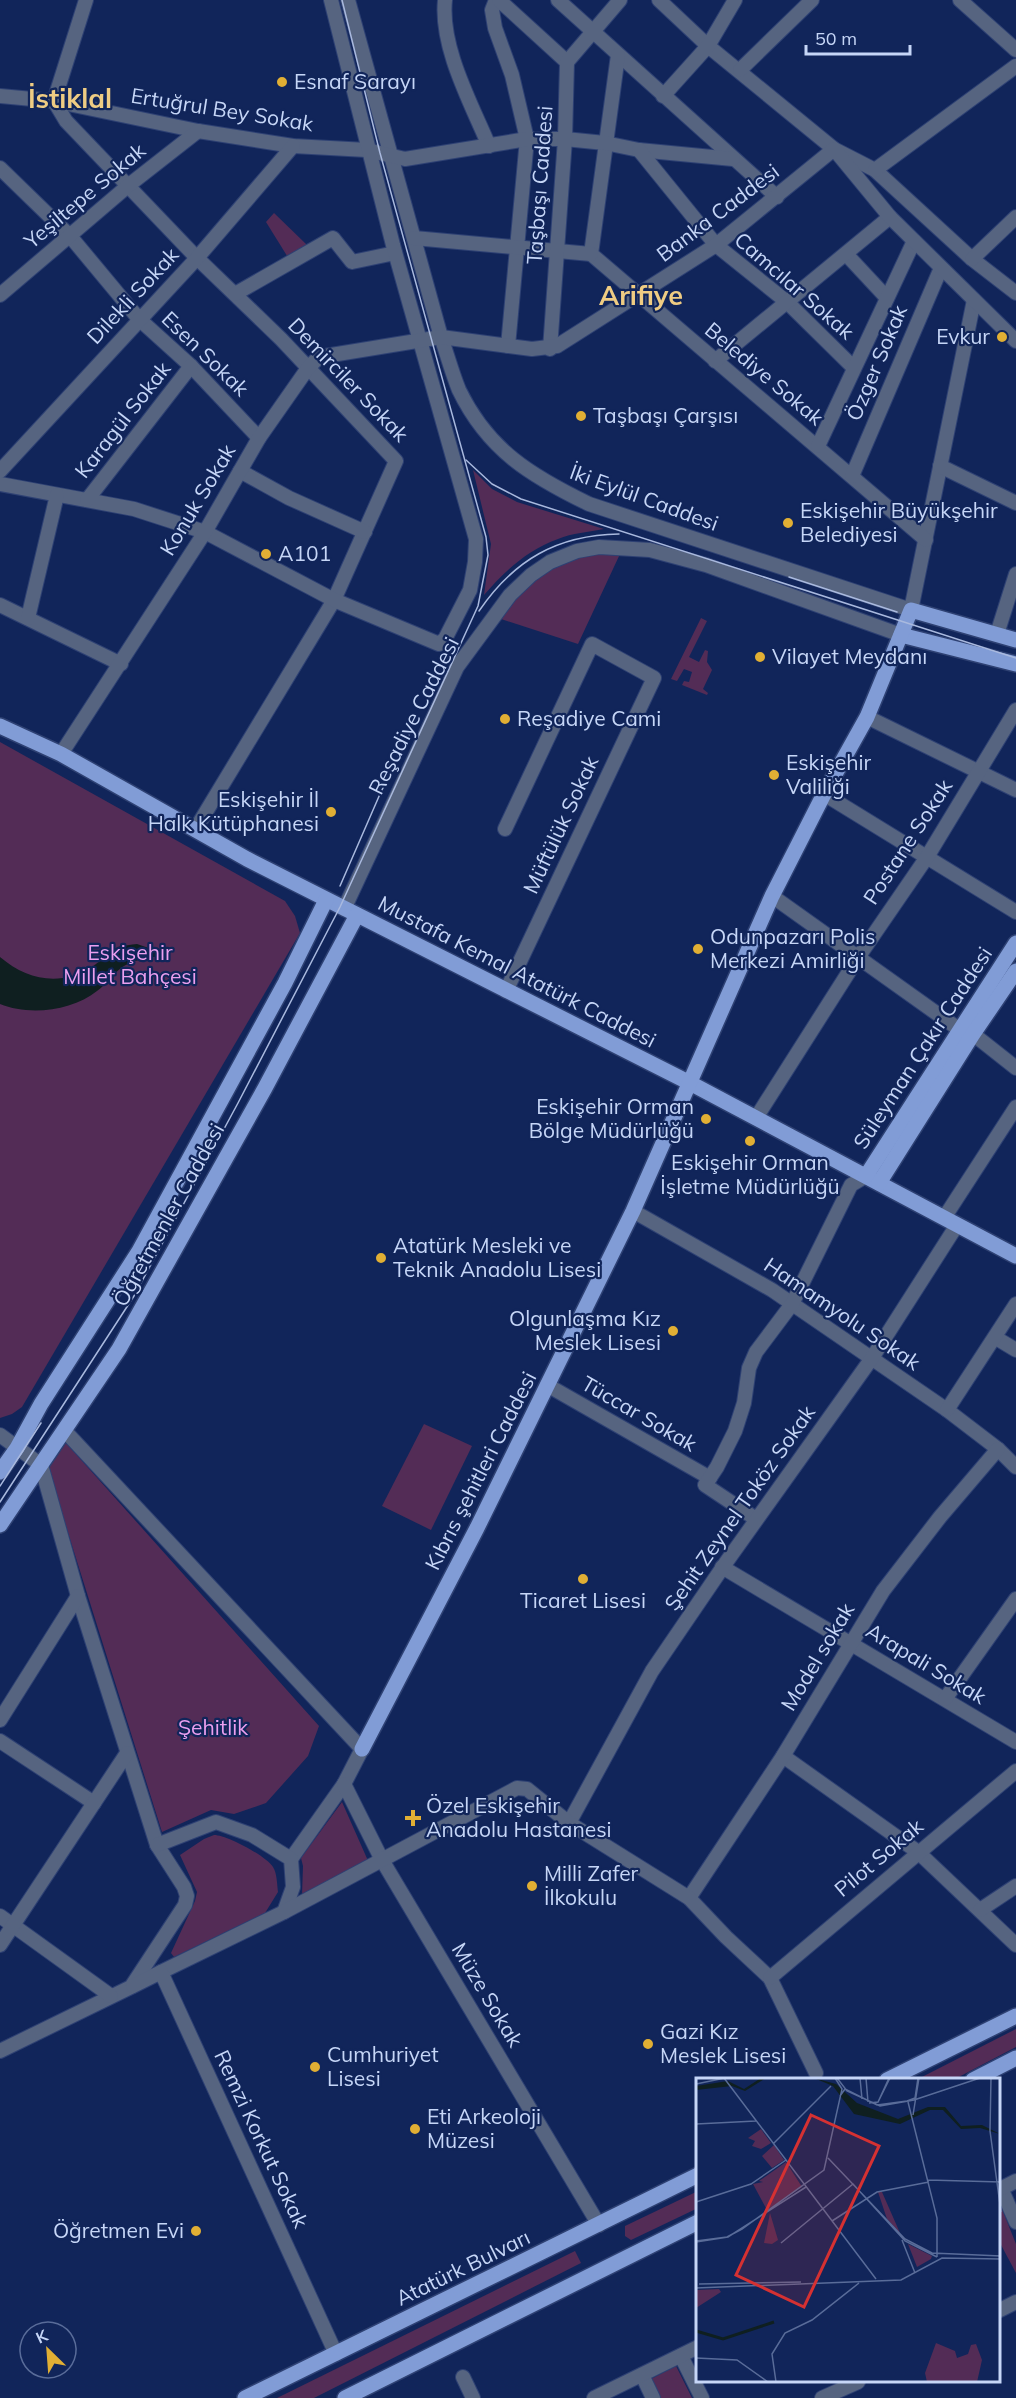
<svg xmlns="http://www.w3.org/2000/svg" width="1016" height="2398" viewBox="0 0 1016 2398" font-family="Mulish,sans-serif">
<style>
.green{fill:#532c56}
.water{fill:#0f1f20}
.lines{fill:none;stroke-linecap:round;stroke-linejoin:round}
.minor-casing{stroke:#2e4173;stroke-width:16}
.major-casing{stroke:#2e4173;stroke-width:18}
.minor{stroke:#566480;stroke-width:14}
.major{stroke:#819cd6;stroke-width:15}
.tram{stroke:#a9b9de;stroke-width:1.5}
.poi-dot{fill:#e1af34;stroke:#11255a;stroke-width:2}
.labels{text-anchor:middle;stroke-width:4.5;stroke-linejoin:round;paint-order:stroke}
.poi-label{font-size:21px;fill:#c6d6f7;stroke:#11255a;text-anchor:start}
.street-label{font-size:21px;fill:#c6d6f7;stroke:#11255a}
.park-label{font-size:21px;fill:#eb9fef;stroke:#11255a}
.district-label{font-size:27px;font-weight:bold;fill:#efcc83;stroke:#11255a}
.inset-river{fill:none;stroke:#0f1f20;stroke-width:3}
.inset-road{fill:none;stroke:#596c99;stroke-width:1.5}
.view{fill:#d53132;fill-opacity:0.15;stroke:#d53132;stroke-width:3}
.inset-edge{fill:none;stroke:#c6d6f7;stroke-width:3}
</style>
<rect width="100%" height="100%" fill="#11255a"/>
<g class="green">
<path d="M274 213 307 245 289 259 266 222Z"/>
<path d="M473 470 492 489 517 502 604 529C589 532 572 533 558 539 527 550 505 571 484 595L491 544Z"/>
<path d="M595 552 620 554 578 644 498 618 532 579 565 561Z"/>
<path d="M701 618 707 621 689 657 699 662 705 650 708 651 707 662 712 670 703 689 708 693 707 695 682 685 684 681 689 682 692 672 684 669 677 681 671 679Z"/>
<path d="M0 742 285 901 295 916 300 933 22 1407 12 1414 0 1418Z"/>
<path d="M424 1424 472 1446 431 1530 382 1506Z"/>
<path d="M66 1443 319 1726 308 1756 266 1803 234 1814 211 1810 162 1832 48 1469Z"/>
<path d="M342 1802 369 1863 302 1895 303 1866 301 1858Z"/>
<path d="M214 1835C227 1835 266 1856 273 1867 277 1873 277 1884 278 1892L265 1913 174 1957 171 1953 195 1901 197 1892 180 1855 204 1839Z"/>
<path d="M1016 2029V2047L953 2080H916Z"/>
<path d="M698 2191V2208L631 2240 625 2236V2226Z"/>
<path d="M1000 2204 1016 2244V2273L1000 2243Z"/>
<path d="M575 2251 581 2263 314 2398H277Z"/>
<path d="M676 2366 692 2398H660L651 2379Z"/>
</g>
<path class="water" d="M137 944 169 955C153 957 138 958 124 966 114 972 107 984 97 991 72 1011 29 1016 0 1004V957C27 980 60 987 92 967 101 961 109 951 118 947 124 945 131 945 137 944Z"/>
<g class="lines">
<defs>
<g id="minor">
<path d="M348 0 441 337C447 354 452 373 459 390 488 450 531 476 589 504L911 610 974 300"/>
<path d="M445 0C440 47 471 103 489 146"/>
<path d="M496 0 492 10 495 28 512 75 527 139 508 346"/>
<path d="M499 0 567 62"/>
<path d="M558 0 777 197"/>
<path d="M659 0 708 46 834 149 875 170 972 259 1016 293"/>
<path d="M960 0 1016 50"/>
<path d="M618 55 591 254 926 540"/>
<path d="M740 70 812 0"/>
<path d="M0 96 54 101 198 131 293 146 367 150 405 159 527 139H565L605 143 639 150 733 159"/>
<path d="M663 96 708 46 735 0"/>
<path d="M54 101 66 121 197 258 281 339 396 461 334 600 195 830"/>
<path d="M54 101 86 0"/>
<path d="M639 150 716 245 787 302 854 368"/>
<path d="M0 168 70 236 139 319 191 366 259 438"/>
<path d="M875 170 1016 66"/>
<path d="M414 238 591 254"/>
<path d="M846 254 887 298"/>
<path d="M972 259 1016 217"/>
<path d="M235 294 333 238 352 262 395 253"/>
<path d="M0 295 129 185 198 131"/>
<path d="M550 349 565 139 567 62 620 0"/>
<path d="M715 361 890 217"/>
<path d="M818 446 914 241"/>
<path d="M940 466 1016 503"/>
<path d="M0 471 197 258 293 146"/>
<path d="M240 471 289 498 365 532"/>
<path d="M852 476 941 268"/>
<path d="M0 484 134 509 205 532 334 600 439 644 445 639 470 590 475 562 476 539 393 245 331 0"/>
<path d="M87 500 191 366"/>
<path d="M0 605 121 664"/>
<path d="M28 618 57 495"/>
<path d="M997 634 1016 574"/>
<path d="M867 717 1016 790"/>
<path d="M61 754 205 532 259 438 308 368 319 357 441 337 532 349 557 346 716 245 834 149 890 217 1016 341"/>
<path d="M824 794 1016 912"/>
<path d="M505 829 592 644 654 678 506 991"/>
<path d="M772 896 960 1030 973 1034 1016 1068"/>
<path d="M344 909 457 667 510 595 531 575 550 562 577 551 599 547 650 550 706 565 901 635"/>
<path d="M756 1118 859 956 927 857 1016 710"/>
<path d="M633 1211 772 1290 947 1410 998 1449 1016 1467"/>
<path d="M944 1218 1016 1107"/>
<path d="M996 1338 1016 1350"/>
<path d="M547 1385 710 1478"/>
<path d="M947 1410 1016 1304"/>
<path d="M64 1430 362 1749 344 1784 291 1859"/>
<path d="M0 1435 41 1465 78 1596 157 1845 184 1887 187 1896 185 1905 131 1987 0 2051"/>
<path d="M756 1519 705 1485 717 1467 735 1431 744 1403 749 1368 756 1352 792 1304 851 1185 866 1176"/>
<path d="M722 1567 1016 1742"/>
<path d="M945 1699 1016 1599"/>
<path d="M0 1720 78 1596"/>
<path d="M0 1741 94 1803"/>
<path d="M783 1756 918 1852 1016 1945"/>
<path d="M344 1784 382 1860 599 2225"/>
<path d="M569 1823 652 1671 727 1561 872 1358 957 1225"/>
<path d="M157 1845 216 1822 252 1835 291 1859 293 1887 284 1912"/>
<path d="M689 1898 783 1756 883 1591 940 1517 998 1449"/>
<path d="M980 1910 1016 1886"/>
<path d="M0 1916 111 1996"/>
<path d="M0 1945 127 1753"/>
<path d="M161 1972 284 1912 517 1788 527 1789 569 1823 689 1898 726 1937 770 1978 816 2073"/>
<path d="M770 1978 1016 1771"/>
<path d="M133 1986 161 1972 336 2354"/>
<path d="M1001 2188 1016 2222"/>
<path d="M1000 2189 1016 2181"/>
<path d="M1000 2310 1016 2302"/>
<path d="M681 2356 702 2398"/>
<path d="M642 2375 653 2398"/>
<path d="M463 2377 473 2398"/>
<path d="M594 2398 698 2347"/>
<path d="M822 2398 858 2382"/>
</g>
<g id="major">
<path d="M901 635 1016 664"/>
<path d="M0 726 61 754 247 859 690 1083 1016 1256"/>
<path d="M866 1176 1016 943"/>
<path d="M879 1183 973 1034 1016 971"/>
<path d="M0 1472 17 1448 41 1404 139 1251 285 983 326 900"/>
<path d="M0 1525 119 1349 265 1088 357 915"/>
<path d="M362 1749 477 1528 633 1211 772 896 824 794 867 717 911 610 1016 640"/>
<path d="M887 2080 1016 2016"/>
<path d="M973 2080 1016 2058"/>
<path d="M245 2398 698 2175"/>
<path d="M345 2398 698 2222"/>
</g>
</defs>
<use href="#minor" class="minor-casing"/>
<use href="#major" class="major-casing"/>
<use href="#minor" class="minor"/>
<use href="#major" class="major"/>
<g class="tram">
<path d="M466 460 492 484 521 499 1016 658"/>
<path d="M789 577 897 612"/>
<path d="M479 611C514 560 557 535 619 534"/>
<path d="M340 886 380 794 411 731"/>
<path d="M0 1486 41 1423"/>
<path d="M0 1502 134 1296 238 1103 340 907 478 606 488 555 486 537 380 153 342 0"/>
</g>
</g>
<g class="poi-dot">
<circle cx="282" cy="82" r="6"/>
<circle cx="1002" cy="337" r="6"/>
<circle cx="581" cy="416" r="6"/>
<circle cx="788" cy="523" r="6"/>
<circle cx="266" cy="554" r="6"/>
<circle cx="760" cy="657" r="6"/>
<circle cx="505" cy="719" r="6"/>
<circle cx="774" cy="775" r="6"/>
<circle cx="331" cy="812" r="6"/>
<circle cx="698" cy="949" r="6"/>
<circle cx="706" cy="1119" r="6"/>
<circle cx="750" cy="1141" r="6"/>
<circle cx="381" cy="1258" r="6"/>
<circle cx="673" cy="1331" r="6"/>
<circle cx="583" cy="1579" r="6"/>
<path d="M410 1809h6v6h6v6h-6v6h-6v-6h-6v-6h6z"/>
<circle cx="532" cy="1886" r="6"/>
<circle cx="648" cy="2044" r="6"/>
<circle cx="315" cy="2067" r="6"/>
<circle cx="415" cy="2129" r="6"/>
<circle cx="196" cy="2231" r="6"/>
</g>
<g class="labels">
<g class="poi-label">
<text x="294" y="89">Esnaf Sarayı</text>
<text x="990" y="344" text-anchor="end">Evkur</text>
<text x="593" y="423">Taşbaşı Çarşısı</text>
<text x="800" y="518">Eskişehir Büyükşehir<tspan x="800" dy="24">Belediyesi</tspan></text>
<text x="278" y="561">A101</text>
<text x="772" y="664">Vilayet Meydanı</text>
<text x="517" y="726">Reşadiye Cami</text>
<text x="786" y="770">Eskişehir<tspan x="786" dy="24">Valiliği</tspan></text>
<text x="319" y="807" text-anchor="end">Eskişehir İl<tspan x="319" dy="24">Halk Kütüphanesi</tspan></text>
<text x="710" y="944">Odunpazarı Polis<tspan x="710" dy="24">Merkezi Amirliği</tspan></text>
<text x="694" y="1114" text-anchor="end">Eskişehir Orman<tspan x="694" dy="24">Bölge Müdürlüğü</tspan></text>
<text x="750" y="1170" text-anchor="middle">Eskişehir Orman<tspan x="750" dy="24">İşletme Müdürlüğü</tspan></text>
<text x="393" y="1253">Atatürk Mesleki ve<tspan x="393" dy="24">Teknik Anadolu Lisesi</tspan></text>
<text x="661" y="1326" text-anchor="end">Olgunlaşma Kız<tspan x="661" dy="24">Meslek Lisesi</tspan></text>
<text x="583" y="1608" text-anchor="middle">Ticaret Lisesi</text>
<text x="426" y="1813">Özel Eskişehir<tspan x="426" dy="24">Anadolu Hastanesi</tspan></text>
<text x="544" y="1881">Milli Zafer<tspan x="544" dy="24">İlkokulu</tspan></text>
<text x="660" y="2039">Gazi Kız<tspan x="660" dy="24">Meslek Lisesi</tspan></text>
<text x="327" y="2062">Cumhuriyet<tspan x="327" dy="24">Lisesi</tspan></text>
<text x="427" y="2124">Eti Arkeoloji<tspan x="427" dy="24">Müzesi</tspan></text>
<text x="184" y="2238" text-anchor="end">Öğretmen Evi</text>
</g>
<g class="street-label">
<text transform="translate(222 110) rotate(9)" y="7">Ertuğrul Bey Sokak</text>
<text transform="translate(540 185) rotate(-86)" y="7">Taşbaşı Caddesi</text>
<text transform="translate(85 196) rotate(-40)" y="7">Yeşiltepe Sokak</text>
<text transform="translate(718 213) rotate(-37)" y="7">Banka Caddesi</text>
<text transform="translate(794 286) rotate(41)" y="7">Camcılar Sokak</text>
<text transform="translate(133 296) rotate(-47)" y="7">Dilekli Sokak</text>
<text transform="translate(205 354) rotate(44)" y="7">Esen Sokak</text>
<text transform="translate(877 363) rotate(-67)" y="7">Özger Sokak</text>
<text transform="translate(764 374) rotate(40)" y="7">Belediye Sokak</text>
<text transform="translate(348 380) rotate(46)" y="7">Demirciler Sokak</text>
<text transform="translate(123 420) rotate(-52)" y="7">Karagül Sokak</text>
<text transform="translate(644 498) rotate(20)" y="7">İki Eylül Caddesi</text>
<text transform="translate(198 500) rotate(-59)" y="7">Konuk Sokak</text>
<text transform="translate(414 716) rotate(-63)" y="7">Reşadiye Caddesi</text>
<text transform="translate(561 825) rotate(-65)" y="7">Müftülük Sokak</text>
<text transform="translate(908 842) rotate(-57)" y="7">Postane Sokak</text>
<text transform="translate(517 972) rotate(27)" y="7">Mustafa Kemal Atatürk Caddesi</text>
<text transform="translate(923 1048) rotate(-57)" y="7">Süleyman Çakır Caddesi</text>
<text transform="translate(169 1215) rotate(-61)" y="7">Öğretmenler Caddesi</text>
<text transform="translate(842 1314) rotate(34)" y="7">Hamamyolu Sokak</text>
<text transform="translate(639 1414) rotate(30)" y="7">Tüccar Sokak</text>
<text transform="translate(481 1471) rotate(-63)" y="7">Kıbrıs şehitleri Caddesi</text>
<text transform="translate(740 1508) rotate(-55)" y="7">Şehit Zeynel Toköz Sokak</text>
<text transform="translate(818 1657) rotate(-59)" y="7">Model sokak</text>
<text transform="translate(926 1664) rotate(31)" y="7">Arapali Sokak</text>
<text transform="translate(879 1858) rotate(-40)" y="7">Pilot Sokak</text>
<text transform="translate(487 1995) rotate(59)" y="7">Müze Sokak</text>
<text transform="translate(261 2139) rotate(65)" y="7">Remzi Korkut Sokak</text>
<text transform="translate(463 2268) rotate(-26)" y="7">Atatürk Bulvarı</text>
</g>
<g class="park-label">
<text x="130" y="960">Eskişehir<tspan x="130" dy="24">Millet Bahçesi</tspan></text>
<text x="213" y="1735">Şehitlik</text>
</g>
<g class="district-label">
<text x="70" y="108">İstiklal</text>
<text x="641" y="305">Arifiye</text>
</g>
</g>
<g transform="translate(696 2078)">
<rect width="304" height="304" fill="#11255a"/>
<path d="M65 51 75 65 65 71 56 68 59 63 52 60ZM78 67 88 82 76 90 66 78ZM90 84 106 109 71 132 57 106 67 104 63 103ZM182 114H186L204 155 191 141ZM74 135 82 162 76 166 68 165ZM212 166 236 178 235 181 221 189ZM0 212 23 211 25 214 0 230ZM240 265 259 273 261 280 272 276 275 267 280 266 286 282 281 304H231L229 295Z" fill="#532c56"/>
<path d="M65 0H70L49 13 36 8 0 12V8L32 3 48 11ZM118 0 140 6 161 25 202 41 232 29H249L265 48 286 47 304 56 284 50 265 51 247 32H234L204 46 158 36 137 8Z" fill="#0f1f20"/>
<path class="inset-river" d="M0 253 27 261 78 244"/>
<path class="inset-road" d="M28 0 180 201M141 0 151 13 184 28 218 22 284 0M164 0 166 21M170 0 172 24M295 0 294 53 305 134M0 6 29 0M144 18 149 11 181 27 211 23 219 20 222 0M212 24 241 140V179M173 25 182 24 194 0M176 25 182 24 193 0M217 37 223 0M0 46 60 43M78 65 135 8M132 80 209 161 236 175 305 178M232 102 305 104M0 124 55 106 90 82M136 143 181 114 233 104M206 162 219 195M0 163 31 159 46 151 128 92 146 11 139 0M0 164 32 159 110 109M85 165 157 106 209 163 241 179M3 206 105 204M0 210 205 202 246 180 305 181M0 280 41 282 72 304M80 304 76 276 89 255 116 242 163 205"/>
<path class="view" d="M115 37 183 68 108 229 40 197Z"/>
<rect width="304" height="304" class="inset-edge"/>
</g>
<g transform="translate(48 2350) rotate(335)"><circle r="28" fill="#11255a" stroke="#596c99" stroke-width="1.5"/>
<path d="M0-4.5L10 22L0 15L-10 22Z" fill="#e1af34"/>
<text y="-9" font-size="16" font-weight="bold" text-anchor="middle" fill="#c6d6f7">K</text>
</g>
<path d="M806 45v9h104v-9" fill="none" stroke="#c6d6f7" stroke-width="3"/>
<text x="815" y="45" font-size="18" fill="#c6d6f7" stroke="#11255a" stroke-width="4.5" paint-order="stroke">50 m</text>
</svg>
